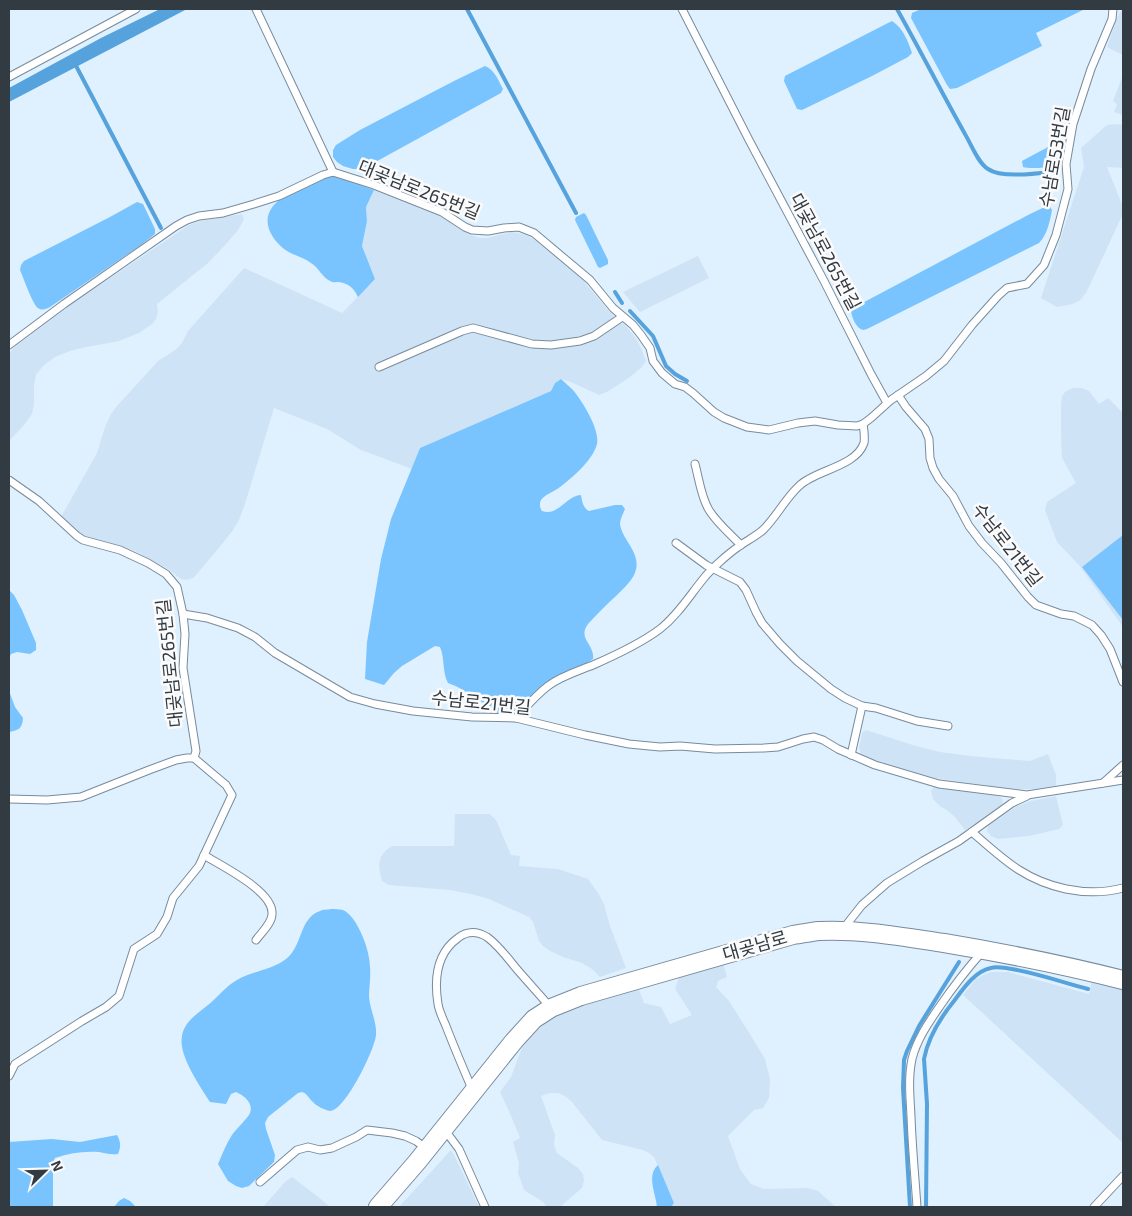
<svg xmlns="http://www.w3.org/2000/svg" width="1132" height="1216" viewBox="0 0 1132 1216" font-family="'Exo 2','Noto Sans KR',sans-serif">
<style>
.built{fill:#cee4f6}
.green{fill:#79c4fe}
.water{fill:#55a2dc}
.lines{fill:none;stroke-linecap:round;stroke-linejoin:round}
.stream{stroke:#55a2dc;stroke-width:4}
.service-casing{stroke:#788b9c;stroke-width:9}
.tertiary-casing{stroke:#788b9c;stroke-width:20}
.service{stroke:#fff;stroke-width:7}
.tertiary{stroke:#fff;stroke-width:18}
.labels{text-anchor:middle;stroke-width:5;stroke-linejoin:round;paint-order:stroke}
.street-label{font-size:18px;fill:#333b42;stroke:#fbfbfb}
</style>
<rect width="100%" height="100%" fill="#dff0ff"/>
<g class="built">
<path d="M1123 10V55L1107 47 1117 18 1120 12Z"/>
<path d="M1123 75V115L1114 112 1117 104 1113 101Z"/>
<path d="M1115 124 1123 125V168L1107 167 1123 207 1122 216 1086 293 1080 300 1073 304 1057 307 1041 298 1084 167 1081 148 1107 125Z"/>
<path d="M374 190 429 210 439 215 460 229 471 235 480 238H487L511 232 517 233 526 235 535 240 578 274 607 309 615 317 626 326 635 337 641 348 646 361 641 368 630 377 609 391 599 395 571 382 561 379 555 383 551 391 420 448 412 469 361 450 327 429 274 408 245 504 239 520 233 530 222 544 197 574 193 578 186 580 181 579 168 569 135 551 120 546 82 535 76 531 61 517 97 453 105 427 111 414 117 406 158 361 175 350 182 343 188 331 244 268 342 313 375 279 362 246 367 221 366 207Z"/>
<path d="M242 214 244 219 238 230 226 244 208 263 157 304 158 312 156 319 152 324 139 333 119 341 82 348 70 351 55 357 43 366 36 375 34 386V404L32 414 24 425 9 441V353L17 345 73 303 189 225 200 221Z"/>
<path d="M698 256 709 278 640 312 623 292Z"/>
<path d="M1074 388H1082L1089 391 1099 404 1108 398 1123 413V627L1079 565 1057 542 1045 510 1047 502 1076 483 1062 458 1061 433V405L1062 396 1066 391Z"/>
<path d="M866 730 916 746 940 752 970 756 1030 761 1048 754 1056 775V786L1034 789H1018L991 786 935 778 877 762 861 754 859 748 862 733Z"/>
<path d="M934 786 999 796 1002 799 1003 803 1000 808 965 830 955 817 948 811 940 806 933 799 931 791Z"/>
<path d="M1056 796 1063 825 1059 829 1029 836 998 839 991 836 987 831 988 826 1017 806 1031 801Z"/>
<path d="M455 814H490L496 820 511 855 520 856 519 866 558 869 588 879 598 893 604 904 610 926 626 968 600 977 592 969 582 963 563 957 550 951 543 946 539 941 533 922 529 917 489 899 471 894 450 890 389 885 382 881 380 873 379 864 381 857 386 850 392 846H454Z"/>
<path d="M723 963 727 977 718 981 716 987 729 1001 748 1031 765 1059 770 1079 769 1098 763 1108 754 1110 728 1136 740 1169 751 1184 764 1189 808 1188 818 1191 836 1207H671L674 1203 654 1157 649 1153 643 1150 602 1140 572 1102 565 1096 558 1093H550L541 1096 555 1135 554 1145 557 1153 578 1168 583 1174 584 1181 582 1188 560 1207H547L543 1202 524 1190 518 1173 519 1163 513 1142 520 1138 512 1118 500 1092 511 1077 522 1048 537 1031 547 1021 562 1013 598 998 638 987 644 1003 661 1007 670 1024 692 1015 675 989 680 975Z"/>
<path d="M991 972H1008L1089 994 1092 980 1123 987V1143L963 995 976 979 983 975Z"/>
<path d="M451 1150 457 1161 479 1207H399Z"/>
<path d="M292 1177 317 1196 330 1207H263L285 1182Z"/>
</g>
<g class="green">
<path d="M921 9H1085L1036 33 1042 46 957 88 950 89 947 85 911 18 912 13Z"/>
<path d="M892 21C903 28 908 41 912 53L908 57 872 76 802 110 797 109 784 81 785 76 886 24Z"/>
<path d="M485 66C495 70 498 80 503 89L501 93 370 165 359 169H353L343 166 337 162 333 157V150L336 145 360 130 454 81Z"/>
<path d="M1061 140 1063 144C1063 149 1063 160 1059 164 1055 168 1029 169 1023 167L1022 161Z"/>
<path d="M331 175 338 177 374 190 366 207 367 221 362 246 375 279 358 297C354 288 348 283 338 282 334 282 334 283 330 281 322 277 319 268 311 263 303 257 292 255 284 249 269 237 260 218 276 203 280 199 287 196 292 194 305 187 317 181 331 175Z"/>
<path d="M137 202 143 204 155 229V234L141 245 50 307C46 309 42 311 38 308 33 305 23 277 20 270L21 265 24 261 110 217Z"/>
<path d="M1049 205 1052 210C1050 221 1047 235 1039 243L867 329 863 330C856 328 852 318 851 311L853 308 1030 214Z"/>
<path d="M584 213 586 215 608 260V264L600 268 598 267 575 220 576 217Z"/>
<path d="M561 379C565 383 569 386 573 390 582 401 600 429 597 444 593 460 572 478 560 487 554 492 545 494 541 500 539 504 540 508 542 511 558 517 567 495 581 495 582 501 583 508 589 511L615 505H622L625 509C623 514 620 519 620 524 622 541 644 554 634 575 630 583 622 590 616 596 606 605 597 614 588 624 577 639 595 644 593 659 582 668 567 670 555 677 546 683 538 689 530 697 521 706 513 717 498 713 492 712 484 703 479 700 469 693 459 687 448 683 442 672 445 658 440 647L435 646 402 666 394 673 384 685 365 679 367 642 381 559 391 519 420 448 551 391 555 383Z"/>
<path d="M1123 535V620L1082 567Z"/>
<path d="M9 590 14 595 22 610 36 643V650L30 654 17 652 11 654 9 659Z"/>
<path d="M9 691 15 707 23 718C22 729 19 730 9 732Z"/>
<path d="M331 909C335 909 339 909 343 910 358 917 370 951 370 967 371 977 369 987 369 997 370 1010 377 1022 376 1035 375 1049 345 1111 330 1111 325 1110 316 1106 313 1102 308 1098 308 1094 302 1092L298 1093 268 1117 265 1123 266 1129 275 1155 274 1162 249 1186 242 1188 236 1186 228 1181 218 1164C222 1155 226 1144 232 1135 236 1129 248 1118 250 1113 254 1103 243 1095 236 1092L231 1094 226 1104 210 1102C200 1086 178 1055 182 1036 184 1022 198 1013 208 1005 218 997 226 986 237 980 252 971 272 970 286 959 303 946 299 918 320 911 323 909 328 910 331 909Z"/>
<path d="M117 1135C121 1142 121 1147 118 1154 111 1155 105 1153 99 1152 83 1151 70 1153 55 1158L53 1163V1207H9V1142L52 1139 80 1142Z"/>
<path d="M658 1165 674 1203 671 1207H657C656 1194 646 1175 658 1165Z"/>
<path d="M124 1198 130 1201 136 1207H114L119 1201Z"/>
</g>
<path class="water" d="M160 9H187L9 102V88L101 38Z"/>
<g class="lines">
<g class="stream">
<path d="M467 9 576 213"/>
<path d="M897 9C920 50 942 93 965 134 971 144 978 163 988 169 1002 179 1040 173 1057 171"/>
<path d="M74 62 161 228"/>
<path d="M615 292 622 303"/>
<path d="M630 311 653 336 666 366 675 374 687 381"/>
<path d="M910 1207 903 1088 904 1060 907 1051 919 1026 959 962"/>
<path d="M926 1207 927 1104 924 1059C928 1038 941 1017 954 1001 963 989 975 971 991 968 996 966 1001 968 1006 968 1034 972 1061 982 1088 989"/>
</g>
<defs>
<g id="service">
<path d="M256 9 333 172"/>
<path d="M682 9 749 140 824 281 871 374 887 403"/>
<path d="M9 77 136 9"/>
<path d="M9 345 64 304 176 226 187 220 199 216 223 213 254 204 279 196 323 175 333 172 374 185 442 212 465 227 472 230 488 231 504 228 519 227 534 233 590 280 613 308 633 325 641 335 650 348 653 361 662 373 675 384 685 387 693 393 714 412 724 418 747 427 769 430 798 423 815 421 838 425 857 426 863 424 871 418 891 400 926 376 944 361 972 325 998 296 1007 288 1027 284 1044 265 1056 235 1068 189 1066 164 1073 124 1091 69 1112 19 1113 9"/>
<path d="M379 367 462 331 473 328 532 344 551 345 580 341 594 336 622 317"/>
<path d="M898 395 906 407 925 429 929 439 930 458 933 468 939 479 953 496 969 526 982 543 1001 563 1028 597 1036 605 1061 614 1074 616 1092 625 1101 635 1110 649 1123 682"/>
<path d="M695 464C699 479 701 497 709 510 717 523 730 534 741 545"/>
<path d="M9 480 39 501 77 536 83 540 120 550 148 563 166 574 177 587 183 614 185 634 183 668 196 751 194 758"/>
<path d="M676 543 706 565 740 582 746 590 756 612 762 623 780 644 797 661 831 689 845 698 862 706 851 755"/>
<path d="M183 614 207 618 238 628 255 637 275 653 350 697 375 704 413 711 472 717 516 718 585 735 629 744 660 747 680 746 715 749 764 748 778 747 803 739 814 737 823 740 838 749 875 765 939 784 1027 795 1123 780"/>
<path d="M862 706 876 708 917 721 948 726"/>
<path d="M516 718C526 707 536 695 548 686 561 676 578 671 593 665 616 655 640 644 660 629 678 615 690 595 704 578 712 568 728 554 738 547 746 541 755 537 763 530 777 516 785 499 799 486 815 470 856 467 864 443 865 437 864 430 863 424"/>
<path d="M1103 783 1123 765"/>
<path d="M9 799 47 800 81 797 149 770 176 760 187 758H194L226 785 232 795 199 866 173 898 167 917 157 934 134 949 119 996 106 1007 82 1021 15 1064 9 1076"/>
<path d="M972 832C1003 859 1024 880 1066 889 1086 893 1104 893 1123 888"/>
<path d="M204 855C221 866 274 891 272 914 272 923 262 932 256 940"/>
<path d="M843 929 862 905 887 883 923 861 959 841 1012 803 1027 796"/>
<path d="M472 1089C463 1068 454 1047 446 1026 443 1019 439 1011 438 1004 434 979 437 953 458 938 467 931 477 931 487 937 498 945 507 957 515 967 527 981 539 994 551 1008"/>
<path d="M444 1129 459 1149 485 1207"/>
<path d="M260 1182 297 1150 308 1147 320 1150 332 1148 356 1137 367 1130 392 1133 405 1136 416 1141 427 1149"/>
<path d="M917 1207C915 1177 912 1147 911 1116 910 1097 908 1078 912 1059 917 1039 929 1022 940 1006 953 987 967 969 982 952"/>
<path d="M1094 1207 1123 1176"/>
</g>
<path id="tertiary" d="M378 1207 417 1162 514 1041 534 1019 551 1008 581 996 793 935C801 934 810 932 819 931 860 929 904 937 944 943 1004 953 1064 965 1123 980"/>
</defs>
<use href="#service" class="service-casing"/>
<use href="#tertiary" class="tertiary-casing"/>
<use href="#service" class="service"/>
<use href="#tertiary" class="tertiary"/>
</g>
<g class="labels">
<g class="street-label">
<text transform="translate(1055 157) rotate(-80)" y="6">수남로53번길</text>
<text transform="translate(419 190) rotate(22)" y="6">대곶남로265번길</text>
<text transform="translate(825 252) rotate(62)" y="6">대곶남로265번길</text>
<text transform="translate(1007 545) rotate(52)" y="6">수남로21번길</text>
<text transform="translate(170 663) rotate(-96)" y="6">대곶남로265번길</text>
<text transform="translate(481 703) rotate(6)" y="6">수남로21번길</text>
<text transform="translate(755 946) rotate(-16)" y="6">대곶남로</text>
</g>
</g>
<rect width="1132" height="1216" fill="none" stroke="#333b42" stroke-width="20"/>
<g transform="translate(45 1171) rotate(67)" stroke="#fbfbfb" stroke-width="4" paint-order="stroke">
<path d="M0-4L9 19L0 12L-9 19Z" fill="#333b42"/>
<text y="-8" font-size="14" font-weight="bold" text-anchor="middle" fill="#333b42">N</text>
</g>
</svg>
